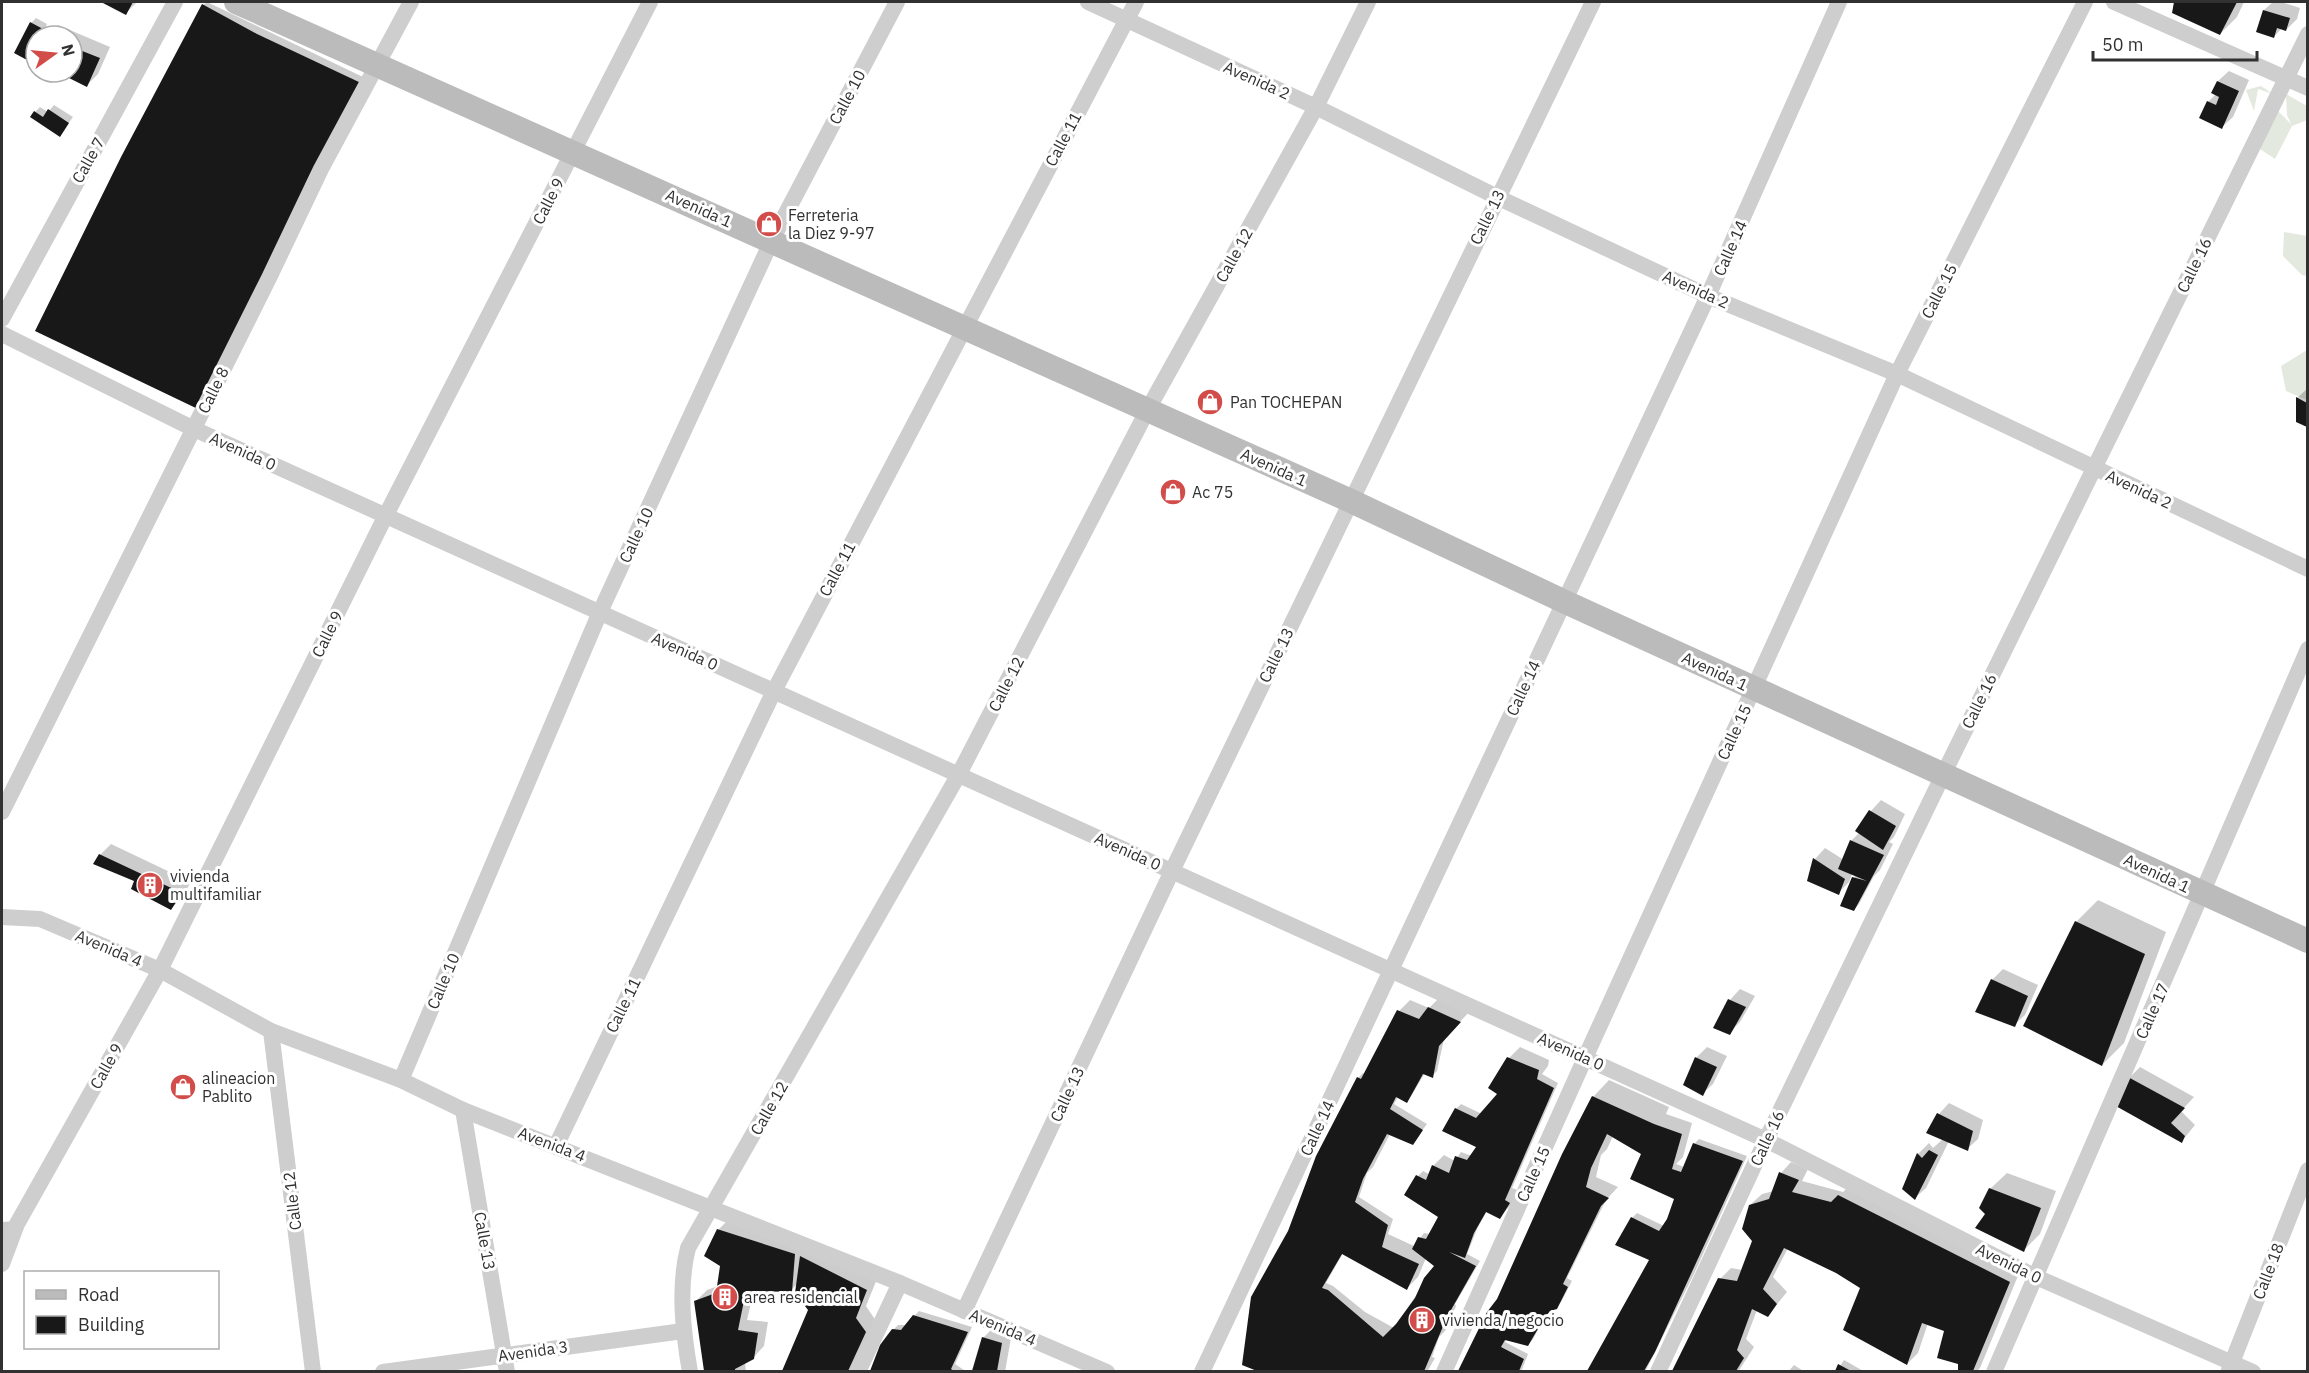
<svg xmlns="http://www.w3.org/2000/svg" width="2309" height="1373" viewBox="0 0 2309 1373" font-family="'IBM Plex Sans',sans-serif">
<style>
.green{fill:#e3e9de}
.shadow{fill:#0003;fill-rule:evenodd}
.building{fill:#181818}
.lines{fill:none;stroke-linecap:round;stroke-linejoin:round}
.street{stroke:#cecece;stroke-width:16}
.secondary{stroke:#bbb;stroke-width:24}
.labels{text-anchor:middle;stroke-width:6;stroke-linejoin:round;paint-order:stroke}
.street-label{font-size:16px;fill:#313131;stroke:#fff}
.poi-label{font-size:16px;fill:#313131;stroke:#fff;text-anchor:start}
</style>
<rect width="100%" height="100%" fill="#fff"/>
<g class="green">
<path d="M2261 86 2273 94 2258 89 2254 111 2246 90Z"/>
<path d="M2286 94 2307 106V120L2292 126 2275 159 2260 149 2276 109 2291 124 2287 115Z"/>
<path d="M2284 232 2307 236V276L2302 275 2283 256Z"/>
<path d="M2307 350V400L2286 391 2281 366Z"/>
</g>
<g class="shadow">
<path d="M104 2H137L126 13Z"/>
<path d="M207 2 365 78 200 409 37 331 203 5Z"/>
<path d="M2176 2H2244L2237 17 2220 34 2173 12Z"/>
<path d="M2273 2H2281L2300 8 2297 19 2286 30 2282 28 2274 37 2264 10Z"/>
<path d="M36 18 47 24 41 36H36V46L27 58 31 23Z"/>
<path d="M58 25 110 47 98 74 87 85 60 72H72V36H47Z"/>
<path d="M2229 71 2249 80 2233 117 2222 127 2208 102 2216 94 2213 92 2218 81Z"/>
<path d="M54 105 73 117 60 135 35 112 40 107 48 112Z"/>
<path d="M2308 388V425L2298 421 2297 398Z"/>
<path d="M1881 800 1905 814 1894 837 1889 842 1893 844 1880 870 1874 876 1859 904 1854 910V878L1856 875 1852 874 1849 882 1838 893 1809 880 1815 859 1825 848 1844 860 1851 841 1860 832 1871 811Z"/>
<path d="M111 844 191 882 182 897 171 908 100 855Z"/>
<path d="M2098 900 2166 932 2124 1043 2102 1065 2076 922Z"/>
<path d="M2003 969 2038 985 2025 1015 2014 1025 1992 980Z"/>
<path d="M1740 989 1755 996 1740 1022 1729 1033 1730 1000Z"/>
<path d="M1440 997 1470 1011 1444 1039 1437 1071 1432 1076 1425 1073 1411 1096 1406 1101 1398 1097 1394 1104 1427 1124 1412 1144 1390 1134 1373 1167 1367 1173 1359 1197 1393 1219 1388 1234 1414 1246 1424 1233 1430 1234 1440 1217 1406 1195 1418 1176 1423 1171 1429 1174 1433 1166 1444 1155 1455 1161 1461 1152 1472 1156 1479 1147 1456 1109 1461 1104 1482 1114 1499 1094 1490 1087 1509 1058 1520 1047 1549 1060 1548 1066 1542 1074 1558 1083 1512 1188 1520 1191 1510 1206 1499 1217 1487 1211 1478 1227 1467 1254 1480 1261 1455 1304 1456 1306 1445 1331 1439 1337 1432 1357 1435 1358 1427 1372H1260L1243 1364 1290 1232 1358 1078 1363 1073 1366 1074 1399 1011 1410 1000 1429 1008ZM1343 1253 1407 1288 1418 1277 1426 1258 1436 1266 1394 1328 1365 1312 1333 1286 1326 1283Z"/>
<path d="M1707 1047 1727 1056 1713 1084 1702 1094 1696 1058Z"/>
<path d="M2140 1067 2194 1097 2181 1111 2195 1125 2182 1141 2129 1078Z"/>
<path d="M1609 1080 1669 1107 1666 1114 1692 1123 1683 1157 1676 1164 1684 1167 1694 1144 1699 1139 1747 1156 1694 1274 1645 1372H1589L1651 1259 1632 1218 1637 1213 1664 1226 1676 1198 1645 1147 1613 1136 1607 1149 1601 1155 1596 1177 1618 1187 1606 1200 1567 1278 1572 1281 1561 1302 1547 1313 1533 1339 1528 1345 1507 1339 1505 1342 1528 1354 1521 1372H1459L1488 1313 1498 1300 1593 1097Z"/>
<path d="M1949 1103 1983 1120 1978 1139 1967 1149 1949 1141 1926 1188 1915 1198 1904 1189 1918 1154 1929 1143 1933 1148 1943 1139 1939 1114Z"/>
<path d="M1791 1162 1808 1169 1802 1181 1843 1192 1850 1185 2020 1271 1980 1368 1976 1372H1959V1363L1946 1330 1928 1323 1918 1353 1907 1364 1862 1288 1837 1272 1788 1248 1773 1277 1787 1292 1768 1315 1757 1310 1746 1339 1754 1347 1738 1372H1674L1720 1279 1731 1268 1743 1270 1754 1241 1750 1205 1762 1194 1774 1191 1781 1173Z"/>
<path d="M2007 1173 2056 1191 2040 1234 2024 1250 1990 1189Z"/>
<path d="M729 1219 877 1279 866 1306 876 1321 853 1372H784L810 1310 797 1284 791 1290H754L747 1320 768 1322 764 1346 753 1358 745 1361 746 1372H705L696 1301 707 1290 718 1286 721 1265 718 1230Z"/>
<path d="M17 1221 2 1261V1222Z"/>
<path d="M919 1311 972 1327 955 1364 967 1372H872L893 1330 898 1325H906Z"/>
<path d="M994 1327 1012 1332 1005 1372H973L983 1338Z"/>
<path d="M1844 1360 1865 1372H1836Z"/>
<path d="M1794 1365 1805 1372H1788Z"/>
</g>
<g class="building">
<path d="M101 2H133L126 15Z"/>
<path d="M2174 2H2237L2220 35 2172 13Z"/>
<path d="M202 4 257 34 361 83 200 410 35 331 121 157Z"/>
<path d="M2263 10 2290 18 2286 31 2277 28 2274 38 2256 32Z"/>
<path d="M30 22 43 29 40 36H36V43L27 60 14 53Z"/>
<path d="M72 47 100 58 87 87 57 72H72Z"/>
<path d="M2217 81 2239 91 2222 129 2199 118 2207 101 2216 105 2219 97 2211 93Z"/>
<path d="M48 109 69 123 60 137 30 117 34 111 43 117Z"/>
<path d="M2296 397 2307 403V427L2296 422Z"/>
<path d="M1869 810 1896 826 1883 850 1855 831Z"/>
<path d="M1850 840 1884 855 1854 911 1840 906 1852 877 1867 881 1838 869Z"/>
<path d="M99 854 182 893 171 910 131 889 134 881 93 864Z"/>
<path d="M1813 858 1845 879 1839 895 1807 881Z"/>
<path d="M2075 921 2145 954 2102 1066 2023 1026Z"/>
<path d="M1991 979 2028 996 2015 1027 1975 1012Z"/>
<path d="M1728 999 1746 1007 1730 1035 1713 1028Z"/>
<path d="M1428 1007 1461 1022 1439 1046 1433 1078 1423 1074 1407 1103 1396 1097 1390 1109 1423 1130 1413 1145 1387 1134 1363 1179 1355 1202 1388 1225 1382 1247 1419 1264 1407 1290 1342 1254 1322 1288 1328 1290 1383 1337 1396 1324 1415 1298 1424 1278 1434 1266 1412 1249 1418 1237 1426 1239 1438 1217 1404 1195 1416 1175 1426 1180 1432 1165 1449 1173 1455 1156 1467 1160 1476 1147 1442 1131 1455 1108 1476 1118 1497 1094 1488 1088 1507 1057 1539 1070 1537 1079 1554 1088 1505 1200 1510 1203 1500 1219 1486 1212 1474 1233 1465 1258 1449 1252 1476 1266 1447 1317 1425 1369 1424 1371H1257L1242 1365 1251 1297 1288 1231 1316 1156 1357 1077 1361 1079 1397 1010 1419 1019Z"/>
<path d="M1695 1057 1717 1067 1703 1096 1683 1085Z"/>
<path d="M2128 1077 2185 1108 2171 1123 2185 1136 2182 1143 2114 1105Z"/>
<path d="M1592 1096 1654 1124 1682 1134 1672 1169 1681 1172 1693 1143 1743 1161 1655 1352 1644 1371H1587L1649 1260 1615 1245 1631 1217 1659 1231 1667 1219 1674 1199 1630 1179 1641 1154 1607 1134 1591 1168 1586 1187 1609 1198 1601 1206 1563 1284 1568 1287 1557 1309 1550 1311 1543 1320 1528 1346 1505 1340 1501 1347 1524 1359 1519 1371H1458L1487 1312 1497 1299 1562 1154Z"/>
<path d="M1937 1113 1973 1131 1968 1151 1926 1133Z"/>
<path d="M1929 1150 1938 1155 1915 1200 1902 1189 1917 1153 1922 1158Z"/>
<path d="M1779 1172 1799 1180 1792 1192 1831 1202 1838 1195 2010 1282 1973 1371H1958V1364L1937 1358 1944 1331 1922 1323 1907 1365 1843 1330 1860 1288 1836 1273 1784 1248 1763 1289 1777 1304 1768 1317 1752 1309 1737 1350 1744 1358 1736 1371H1672L1718 1278 1737 1281 1752 1241 1742 1229 1749 1205 1769 1199Z"/>
<path d="M1989 1188 2041 1208 2024 1252 1975 1228 1985 1214 1979 1208Z"/>
<path d="M717 1229 795 1254 792 1292 746 1291 738 1330 758 1333 754 1359 735 1369V1371H704L694 1301 716 1293 720 1266 704 1256Z"/>
<path d="M800 1256 867 1290 856 1318 866 1332 848 1371H782L808 1310 795 1293Z"/>
<path d="M913 1315 968 1332 951 1369 954 1371H870L880 1345 892 1329 901 1330Z"/>
<path d="M982 1337 1002 1343 997 1371H972Z"/>
<path d="M1838 1364 1851 1371H1835Z"/>
</g>
<g class="lines">
<g class="street">
<path d="M1088 2 1316 107 1497 197 1708 296 1897 374 2308 569"/>
<path d="M2114 2 2308 88"/>
<path d="M2 319 175 2"/>
<path d="M2 334 194 429 1766 1140 2036 1277 2253 1372"/>
<path d="M2 812 269 278 321 169 411 2"/>
<path d="M2 917 40 919 160 970 271 1031 401 1080 463 1110 900 1283 1107 1372"/>
<path d="M271 1031 313 1372"/>
<path d="M401 1080 600 612 772 240 897 2"/>
<path d="M463 1110 507 1372"/>
<path d="M556 1146 774 691 1136 2"/>
<path d="M2 1264 17 1224 160 970 386 515 650 2"/>
<path d="M964 1311 1172 871 1593 2"/>
<path d="M2229 1370 2308 1170"/>
<path d="M383 1372 683 1331"/>
<path d="M690 1372C683 1332 678 1287 688 1248L959 774 1147 411 1316 107 1368 2"/>
<path d="M858 1372 900 1283"/>
<path d="M1202 1372 1708 296 1839 2"/>
<path d="M1444 1372 1585 1058 1897 374 2085 2"/>
<path d="M1658 1372 1766 1140 1943 775 2308 34"/>
<path d="M1994 1372 2308 649"/>
</g>
<path class="secondary" d="M236 2 1351 501 1563 601 2308 941"/>
</g>
<defs>
<symbol id="shop-disc" viewBox="-11 -11 22 22"><circle r="9.5" fill="#d24c49" stroke="#fff"/><path d="M-5-2.5h2.3a2.7 3.5 0 0 1 5.4 0H5L5.5 6h-11ZM-1.5-2.5h3a1.5 2.3 0 0 0-3 0Z" fill="#fff"/></symbol>
<symbol id="building-disc" viewBox="-11 -11 22 22"><circle r="9.5" fill="#d24c49" stroke="#fff"/><path d="M-4-6H4V6H1V3H-1V6H-4ZM-2.5-4.3h1.7v1.8h-1.7ZM.8-4.3h1.7v1.8H.8ZM-2.5-1h1.7V.8h-1.7ZM.8-1h1.7V.8H.8Z" fill="#fff"/></symbol>
</defs>
<g fill-rule="evenodd">
<use href="#shop-disc" x="754" y="209" width="30" height="30"/>
<use href="#shop-disc" x="1195" y="387" width="30" height="30"/>
<use href="#shop-disc" x="1158" y="477" width="30" height="30"/>
<use href="#building-disc" x="135" y="870" width="30" height="30"/>
<use href="#shop-disc" x="168" y="1072" width="30" height="30"/>
<use href="#building-disc" x="710" y="1282" width="30" height="30"/>
<use href="#building-disc" x="1407" y="1305" width="30" height="30"/>
</g>
<g class="labels">
<g class="street-label">
<text transform="translate(1257 80) rotate(24)" y="6">Avenida 2</text>
<text transform="translate(847 97) rotate(-62)" y="6">Calle 10</text>
<text transform="translate(1063 139) rotate(-62)" y="6">Calle 11</text>
<text transform="translate(88 160) rotate(-61)" y="6">Calle 7</text>
<text transform="translate(548 201) rotate(-63)" y="6">Calle 9</text>
<text transform="translate(699 208) rotate(24)" y="6">Avenida 1</text>
<text transform="translate(1487 217) rotate(-64)" y="6">Calle 13</text>
<text transform="translate(1730 248) rotate(-66)" y="6">Calle 14</text>
<text transform="translate(1234 255) rotate(-61)" y="6">Calle 12</text>
<text transform="translate(2194 265) rotate(-64)" y="6">Calle 16</text>
<text transform="translate(1696 289) rotate(24)" y="6">Avenida 2</text>
<text transform="translate(1939 291) rotate(-63)" y="6">Calle 15</text>
<text transform="translate(213 390) rotate(-64)" y="6">Calle 8</text>
<text transform="translate(243 451) rotate(24)" y="6">Avenida 0</text>
<text transform="translate(1274 467) rotate(24)" y="6">Avenida 1</text>
<text transform="translate(2139 489) rotate(25)" y="6">Avenida 2</text>
<text transform="translate(636 535) rotate(-65)" y="6">Calle 10</text>
<text transform="translate(837 569) rotate(-62)" y="6">Calle 11</text>
<text transform="translate(327 634) rotate(-64)" y="6">Calle 9</text>
<text transform="translate(685 651) rotate(24)" y="6">Avenida 0</text>
<text transform="translate(1276 655) rotate(-64)" y="6">Calle 13</text>
<text transform="translate(1715 671) rotate(25)" y="6">Avenida 1</text>
<text transform="translate(1006 684) rotate(-63)" y="6">Calle 12</text>
<text transform="translate(1523 688) rotate(-65)" y="6">Calle 14</text>
<text transform="translate(1979 701) rotate(-64)" y="6">Calle 16</text>
<text transform="translate(1734 732) rotate(-65)" y="6">Calle 15</text>
<text transform="translate(1128 851) rotate(24)" y="6">Avenida 0</text>
<text transform="translate(2157 873) rotate(25)" y="6">Avenida 1</text>
<text transform="translate(109 948) rotate(23)" y="6">Avenida 4</text>
<text transform="translate(443 981) rotate(-67)" y="6">Calle 10</text>
<text transform="translate(623 1005) rotate(-64)" y="6">Calle 11</text>
<text transform="translate(2152 1011) rotate(-66)" y="6">Calle 17</text>
<text transform="translate(1571 1051) rotate(24)" y="6">Avenida 0</text>
<text transform="translate(106 1066) rotate(-61)" y="6">Calle 9</text>
<text transform="translate(1067 1094) rotate(-65)" y="6">Calle 13</text>
<text transform="translate(769 1108) rotate(-60)" y="6">Calle 12</text>
<text transform="translate(1317 1128) rotate(-65)" y="6">Calle 14</text>
<text transform="translate(1767 1138) rotate(-65)" y="6">Calle 16</text>
<text transform="translate(552 1144) rotate(21)" y="6">Avenida 4</text>
<text transform="translate(1533 1174) rotate(-66)" y="6">Calle 15</text>
<text transform="translate(292 1201) rotate(-97)" y="6">Calle 12</text>
<text transform="translate(485 1241) rotate(80)" y="6">Calle 13</text>
<text transform="translate(2009 1263) rotate(26)" y="6">Avenida 0</text>
<text transform="translate(2268 1271) rotate(-69)" y="6">Calle 18</text>
<text transform="translate(1003 1327) rotate(23)" y="6">Avenida 4</text>
<text transform="translate(533 1351) rotate(-8)" y="6">Avenida 3</text>
</g>
<g class="poi-label">
<text x="788" y="221">Ferreteria<tspan x="788" dy="18">la Diez 9-97</tspan></text>
<text x="1230" y="408">Pan TOCHEPAN</text>
<text x="1192" y="498">Ac 75</text>
<text x="170" y="882">vivienda<tspan x="170" dy="18">multifamiliar</tspan></text>
<text x="202" y="1084">alineacion<tspan x="202" dy="18">Pablito</tspan></text>
<text x="744" y="1303">area residencial</text>
<text x="1442" y="1326">vivienda/negocio</text>
</g>
</g>
<rect width="2309" height="1373" fill="none" stroke="#313131" stroke-width="6"/>
<rect x="24" y="1271" width="195" height="78" fill="#ffffff" stroke="#adadad" stroke-width="1.5"/>
<rect x="36" y="1290" width="30" height="9" fill="#bbbbbb" stroke="#adadad" stroke-width="1.5"/>
<text x="78" y="1301" font-size="18" fill="#313131">Road</text>
<rect x="36" y="1316" width="30" height="18" fill="#181818" stroke="#adadad" stroke-width="1.5"/>
<text x="78" y="1331" font-size="18" fill="#313131">Building</text>
<g transform="translate(54 54) rotate(75)"><circle r="28" fill="#ffffff" stroke="#adadad" stroke-width="1.5"/>
<path d="M0-4.5L10 22L0 15L-10 22Z" fill="#d24c49"/>
<text y="-9" font-size="16" font-weight="bold" text-anchor="middle" fill="#313131">N</text>
</g>
<path d="M2093 51v9h164v-9" fill="none" stroke="#313131" stroke-width="3"/>
<text x="2102" y="51" font-size="18" fill="#313131" stroke="#ffffff" stroke-width="4.5" paint-order="stroke">50 m</text>
</svg>
